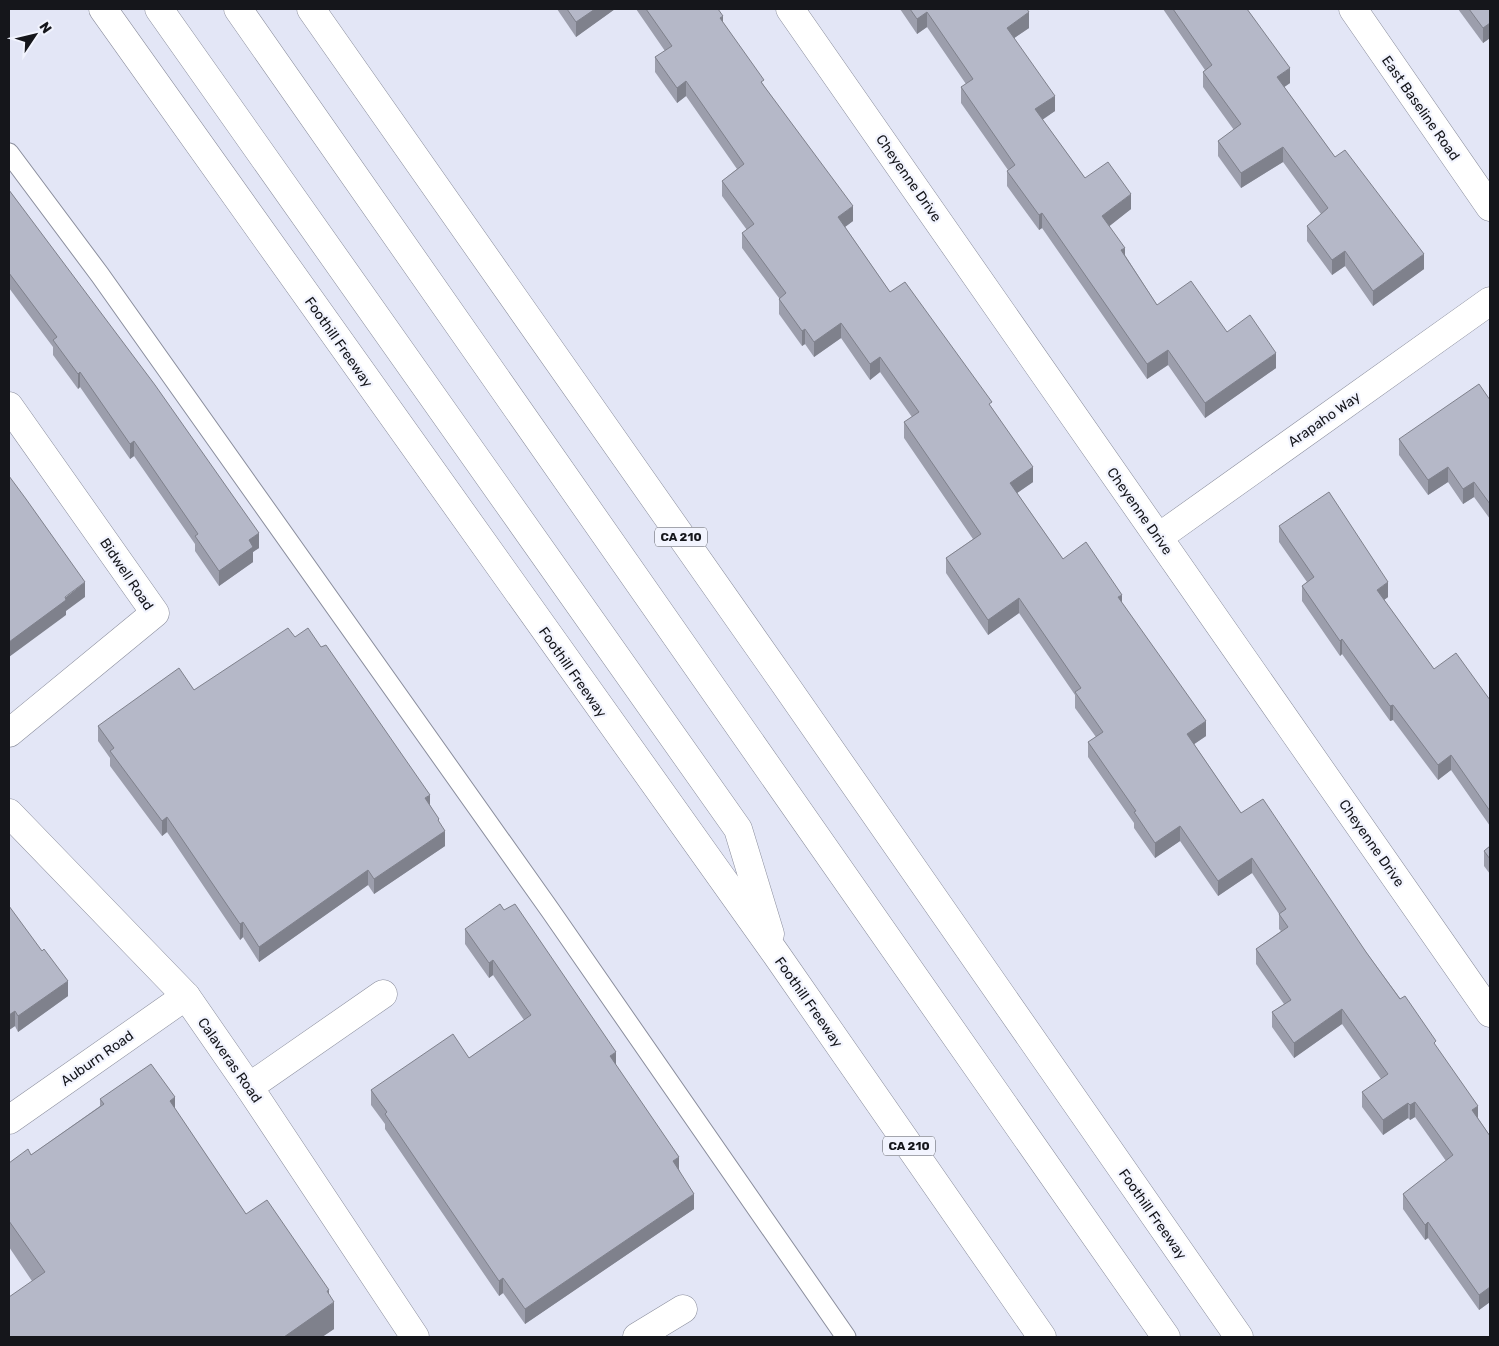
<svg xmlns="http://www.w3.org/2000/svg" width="1499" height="1346" viewBox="0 0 1499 1346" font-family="Rubik,sans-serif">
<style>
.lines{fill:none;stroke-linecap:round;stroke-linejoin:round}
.service-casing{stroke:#8b8e9d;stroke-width:21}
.minor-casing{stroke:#8b8e9d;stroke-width:29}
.secondary-casing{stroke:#8b8e9d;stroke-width:29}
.motorway-casing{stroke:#8b8e9d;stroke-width:29}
.service{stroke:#fff;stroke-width:19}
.minor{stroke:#fff;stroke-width:28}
.secondary{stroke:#fff;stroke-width:28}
.motorway{stroke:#fff;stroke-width:28}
.wall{fill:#9c9eac}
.shaded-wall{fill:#7f818c}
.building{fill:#b5b8c8;stroke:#7f818c}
.labels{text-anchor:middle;stroke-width:4.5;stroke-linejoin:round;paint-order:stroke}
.shield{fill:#f2f4fe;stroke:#57595f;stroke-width:1}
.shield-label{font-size:12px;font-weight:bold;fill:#15161b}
.street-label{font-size:14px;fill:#15161b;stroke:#f2f4fe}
</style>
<rect width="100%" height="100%" fill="#e3e6f6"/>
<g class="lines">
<defs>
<path id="service" d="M9 153 100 275 550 910 846 1337"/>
<g id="minor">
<path d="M790 9 1490 1013"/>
<path d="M9 406 155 613 9 733"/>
<path d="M1159 537 1490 301"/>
<path d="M9 813 186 996 249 1087 415 1337"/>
<path d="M249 1087 383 994"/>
<path d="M9 1120 186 996"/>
<path d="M637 1337 683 1309"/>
</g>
<path id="secondary" d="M1353 9 1490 207"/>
<g id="motorway">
<path d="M103 9 776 954 1042 1337"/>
<path d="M159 9 738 829 770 934"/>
<path d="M238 9 1166 1337"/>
<path d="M311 9 782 680 1239 1337"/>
</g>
</defs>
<use href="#service" class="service-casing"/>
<use href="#minor" class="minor-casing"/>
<use href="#secondary" class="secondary-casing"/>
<use href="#motorway" class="motorway-casing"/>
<use href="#service" class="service"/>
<use href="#minor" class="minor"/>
<use href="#secondary" class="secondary"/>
<use href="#motorway" class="motorway"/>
</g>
<g class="wall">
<path d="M557 9H615L576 37Z"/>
<path d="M636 9H718L723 23 853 221 845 227 890 292 992 408 1033 482 1017 493 1063 559 1122 603 1206 736 1194 744 1241 813 1366 952 1436 1047 1478 1118 1490 1136V1302L1479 1310 1428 1238 1425 1240 1403 1209V1194L1446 1161 1415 1117 1410 1120 1408 1118 1383 1135 1362 1107V1092L1381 1079 1342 1024 1294 1058 1272 1027V1012L1284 1004 1256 964V949L1281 931 1279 929V914L1252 873 1218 896 1180 841 1155 858 1134 828V823L1088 757V742L1096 737 1075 708V695L1019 613 988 635 946 573V558L973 539 904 438V422L912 417 880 372 870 380 841 338 814 357 805 344 802 346 779 314V298L742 248V233L747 230 722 196V181L737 169 686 96 677 103 655 72V57L665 51Z"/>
<path d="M900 9H1027L1029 28 1014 38 1055 111 1042 119 1085 178 1131 209 1109 226 1125 255 1157 305 1227 332 1276 368 1205 418 1168 365 1147 379 1042 228 1039 230 1007 186V171L1008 170 961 103V87L966 84 927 27 917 34Z"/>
<path d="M1163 9H1247L1290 83 1284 87 1335 157 1424 269 1373 306 1345 266 1332 275 1307 241V226L1321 214 1283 162 1241 188 1218 156V141L1234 130 1203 87V72L1205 70Z"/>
<path d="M1458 9H1490V38L1483 43Z"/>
<path d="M9 190 259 548 253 552V562L219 586 195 551V544L134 456 130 459 80 387 78 389 53 355V347L9 288Z"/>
<path d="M1490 400V519L1474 497 1463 504 1448 482 1428 495 1399 455V439Z"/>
<path d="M1279 526 1388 597 1384 600 1434 669 1490 700V826L1451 770 1438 780 1393 720 1390 721 1342 654 1340 656 1302 601V586L1307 582 1279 542Z"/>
<path d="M295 637 430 805 439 822 445 846 374 894 368 885 259 962 243 937 240 940 167 832 162 836 110 766V758L98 741V726L194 690Z"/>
<path d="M1490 846V874L1484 866V851Z"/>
<path d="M9 906 68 996 18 1032 15 1026 9 1030Z"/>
<path d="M465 929 616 1065 679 1169 694 1209 525 1324 503 1293 499 1296 385 1129V1124L371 1105V1090L469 1058 524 1020 493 975 489 978 465 944Z"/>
<path d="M100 1099 175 1109 246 1214 329 1294 334 1329 322 1337H9L32 1281 9 1247V1163L31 1155 100 1106Z"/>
</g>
<g class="shaded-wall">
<path d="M595 9H615L576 37V22Z"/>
<path d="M927 12V27L917 34V19Z"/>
<path d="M1029 12V28L1007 43V28Z"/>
<path d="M723 16V31L720 18Z"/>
<path d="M1490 23V38L1483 43V28Z"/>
<path d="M1290 68V83L1277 92V77Z"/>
<path d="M686 81V96L677 103V88Z"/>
<path d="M1055 96V111L1035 125V109Z"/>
<path d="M1283 147V162L1241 188V173Z"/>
<path d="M1131 194V209L1102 232V216Z"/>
<path d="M853 206V221L838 232V217Z"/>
<path d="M1042 213V228L1039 230V215Z"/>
<path d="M1125 248V263L1121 250Z"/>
<path d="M1345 251V266L1332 275V260Z"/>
<path d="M1424 254V269L1373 306V291Z"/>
<path d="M841 323V338L814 357V342Z"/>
<path d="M805 329V344L802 346V331Z"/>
<path d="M1168 350V365L1147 379V364Z"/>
<path d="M1276 353V368L1205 418V403Z"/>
<path d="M880 357V372L870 380V364Z"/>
<path d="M80 372V387L78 389V374Z"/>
<path d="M134 441V456L130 459V444Z"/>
<path d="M1033 467V482L1010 498V483Z"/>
<path d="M1448 467V482L1428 495V480Z"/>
<path d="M1474 482V497L1463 504V489Z"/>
<path d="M259 533V548L253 552V562L219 586V571L249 540Z"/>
<path d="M85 582V597L66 611V615L62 618 9 657V642Z"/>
<path d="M1388 582V597L1377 605V590Z"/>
<path d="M1122 595V610L1118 597Z"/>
<path d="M1019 598V613L988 635V620Z"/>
<path d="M1342 639V654L1340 656V641Z"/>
<path d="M1393 705V720L1390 721V706Z"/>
<path d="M1206 721V736L1187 749V734Z"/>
<path d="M1451 755V770L1438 780V765Z"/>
<path d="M430 795V810L425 798Z"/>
<path d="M167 817V832L162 836V821Z"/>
<path d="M1180 826V841L1155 858V843Z"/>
<path d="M445 831V846L374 894V879Z"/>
<path d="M1252 858V873L1218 896V881Z"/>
<path d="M368 870V885L259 962V947Z"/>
<path d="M243 922V937L240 940V924Z"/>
<path d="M493 960V975L489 978V963Z"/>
<path d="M68 981V996L18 1032V1016Z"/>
<path d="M1342 1009V1024L1294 1058V1043Z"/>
<path d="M15 1011V1026L9 1030V1015Z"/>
<path d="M616 1052V1067L610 1056Z"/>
<path d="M175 1097V1124L170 1101Z"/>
<path d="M1415 1102V1117L1410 1120V1105Z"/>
<path d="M1408 1103V1118L1383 1135V1120Z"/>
<path d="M1478 1106V1121L1472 1110Z"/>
<path d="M679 1157V1173L673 1161Z"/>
<path d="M694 1194V1209L525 1324V1309Z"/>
<path d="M1428 1222V1238L1425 1240V1225Z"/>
<path d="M503 1278V1293L499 1296V1281Z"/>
<path d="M1490 1287V1302L1479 1310V1295Z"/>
<path d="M329 1290V1306L334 1302V1329L322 1337H284Z"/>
</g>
<g class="building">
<path d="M567 9H595L576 22Z"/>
<path d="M646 9H718L723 16 720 18 764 80 761 82 853 206 838 217 890 292 905 282 992 402 989 404 1033 467 1010 483 1063 559 1086 542 1122 595 1118 597 1206 721 1187 734 1241 813 1263 799 1366 952 1400 999 1405 996 1436 1041 1434 1043 1478 1106 1472 1110 1490 1136V1287L1479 1295 1428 1222 1425 1225 1403 1194 1453 1155 1415 1102 1410 1105 1408 1103 1383 1120 1362 1092 1388 1074 1342 1009 1294 1043 1272 1012 1291 1000 1256 949 1288 927 1279 914 1286 909 1252 858 1218 881 1180 826 1155 843 1134 812 1136 811 1088 742 1103 732 1075 692 1081 688 1019 598 988 620 946 558 981 534 904 422 919 412 880 357 870 364 841 323 814 342 805 329 802 331 779 299 786 293 742 233 754 224 722 181 744 164 686 81 677 88 655 57 672 46Z"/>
<path d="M910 9H1027L1029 12 1007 28 1055 96 1035 109 1085 178 1108 162 1131 194 1102 216 1125 248 1121 250 1157 305 1191 281 1227 332 1250 315 1276 353 1205 403 1168 350 1147 364 1042 213 1039 215 1007 171 1015 165 961 87 973 79 927 12 917 19Z"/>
<path d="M1173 9H1247L1290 68 1277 77 1335 157 1345 150 1424 254 1373 291 1345 251 1332 260 1307 226 1328 208 1283 147 1241 173 1218 141 1241 124 1203 72 1212 65Z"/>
<path d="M1469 9H1490V23L1483 28Z"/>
<path d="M9 190 155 385 259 533 249 540 253 547 219 571 195 536 198 534 134 441 130 444 80 372 78 374 53 340 57 337 9 273Z"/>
<path d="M1479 384 1490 400V504L1474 482 1463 489 1448 467 1428 480 1399 439Z"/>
<path d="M9 476 26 499 85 582 65 597 66 600 62 603 9 642Z"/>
<path d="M1329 492 1388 582 1377 590 1434 669 1456 653 1490 700V811L1451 755 1438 765 1393 705 1390 706 1342 639 1340 641 1302 586 1314 577 1279 526Z"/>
<path d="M288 628 295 637 308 628 321 647 326 645 430 795 425 798 439 819 438 820 445 831 374 879 368 870 259 947 243 922 240 924 167 817 162 821 110 751 114 748 98 726 179 668 194 690Z"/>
<path d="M1490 846V859L1484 851Z"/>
<path d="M500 904 504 910 515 904 616 1052 610 1056 679 1157 673 1161 694 1194 525 1309 503 1278 499 1281 385 1114 387 1112 371 1090 453 1034 469 1058 531 1015 493 960 489 963 465 929Z"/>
<path d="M9 906 42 951 44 949 68 981 18 1016 15 1011 9 1015Z"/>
<path d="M151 1064 175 1097 170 1101 246 1214 267 1200 329 1290 327 1291 334 1302 284 1337H9V1297L45 1272 9 1221V1163L28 1149 31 1155 104 1104 100 1099Z"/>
</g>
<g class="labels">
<g class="shield">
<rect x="655" y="527.5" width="52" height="19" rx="4"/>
<rect x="883" y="1136.5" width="52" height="19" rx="4"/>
</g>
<g class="shield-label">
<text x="681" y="541">CA 210</text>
<text x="909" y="1150">CA 210</text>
</g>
<g class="street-label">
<text transform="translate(1421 108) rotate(55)" y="5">East Baseline Road</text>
<text transform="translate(909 178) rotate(55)" y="5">Cheyenne Drive</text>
<text transform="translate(339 342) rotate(55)" y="5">Foothill Freeway</text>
<text transform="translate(1324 419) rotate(-35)" y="5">Arapaho Way</text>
<text transform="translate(1140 511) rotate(55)" y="5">Cheyenne Drive</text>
<text transform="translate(127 574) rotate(56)" y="5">Bidwell Road</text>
<text transform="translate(573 672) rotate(55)" y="5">Foothill Freeway</text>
<text transform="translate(1372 843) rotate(55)" y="5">Cheyenne Drive</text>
<text transform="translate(809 1002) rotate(55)" y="5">Foothill Freeway</text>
<text transform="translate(97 1058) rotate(-35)" y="5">Auburn Road</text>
<text transform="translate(230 1060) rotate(55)" y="5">Calaveras Road</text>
<text transform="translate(1153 1214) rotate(55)" y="5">Foothill Freeway</text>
</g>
</g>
<rect width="1499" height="1346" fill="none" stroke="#15161b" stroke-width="20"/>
<g transform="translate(35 35) rotate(55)" stroke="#f2f4fe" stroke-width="4" paint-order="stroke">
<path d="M0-4L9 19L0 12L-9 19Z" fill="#15161b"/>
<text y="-8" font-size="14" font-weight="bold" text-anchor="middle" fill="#15161b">N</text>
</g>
</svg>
